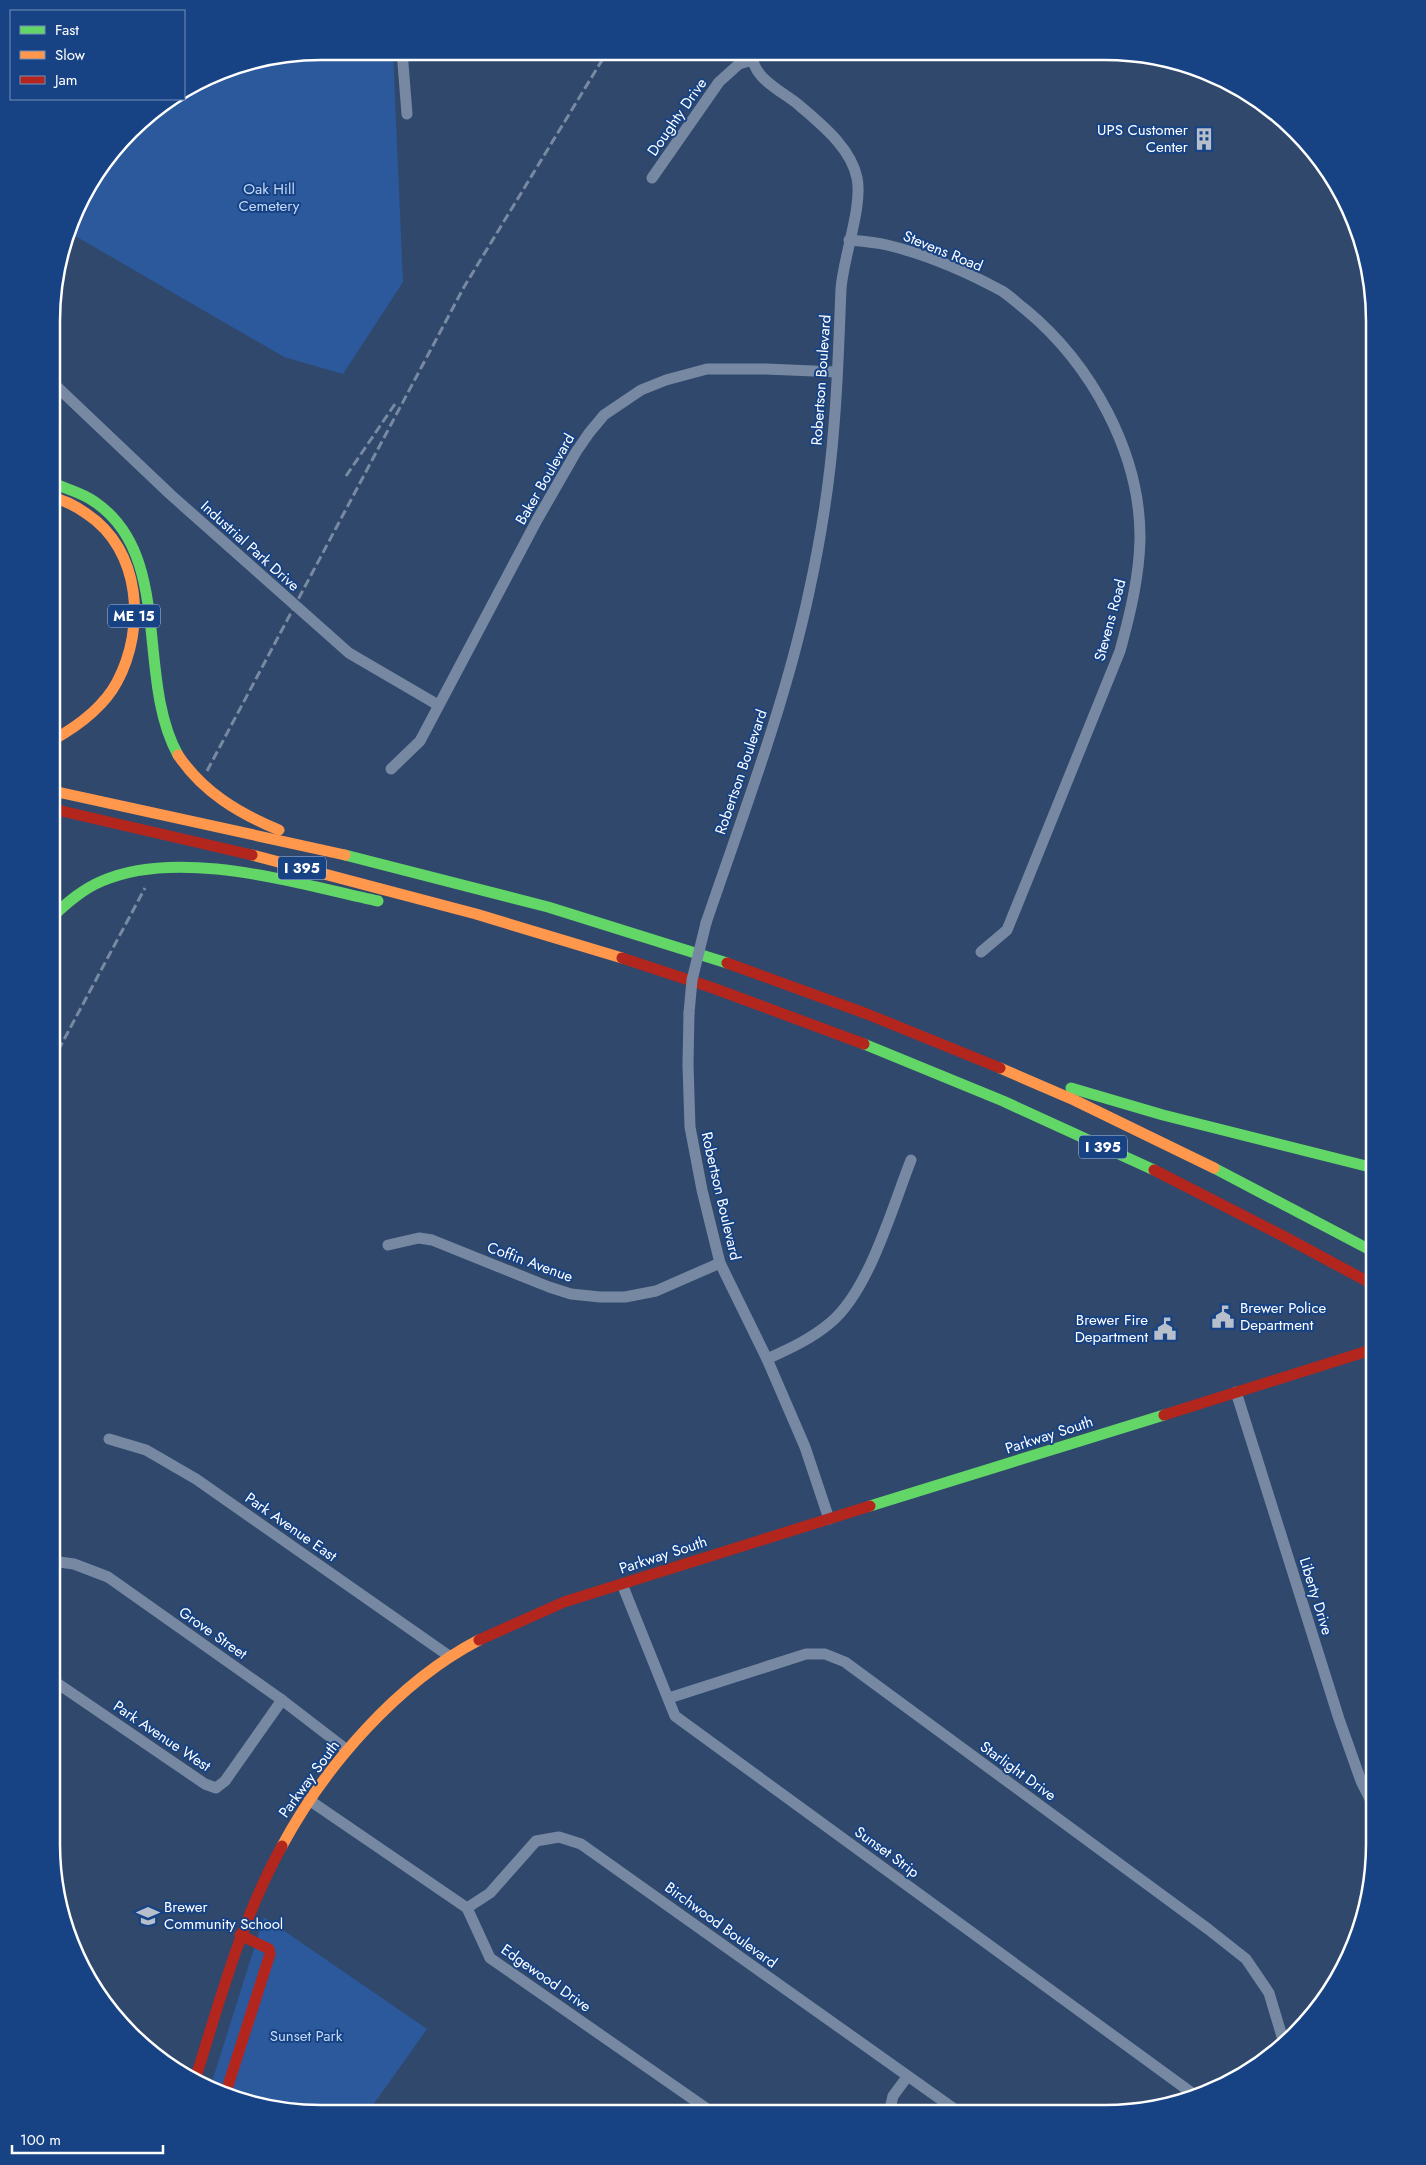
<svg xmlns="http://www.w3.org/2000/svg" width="1426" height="2165" viewBox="0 0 1426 2165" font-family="Jost,sans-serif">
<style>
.green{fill:#2b599c}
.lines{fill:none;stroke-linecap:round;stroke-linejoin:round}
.street{stroke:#7789a2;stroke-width:11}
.fast{stroke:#63d668;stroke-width:11}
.slow{stroke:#ff974d;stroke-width:11}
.jam{stroke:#b3261e;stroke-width:11}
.rail{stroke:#7889a2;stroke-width:3;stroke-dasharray:9 4;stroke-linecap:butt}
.street-bridge{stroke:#7789a2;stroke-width:11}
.labels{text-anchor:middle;stroke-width:4;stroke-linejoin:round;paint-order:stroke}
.shield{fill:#174385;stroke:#b9c7da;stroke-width:1}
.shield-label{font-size:14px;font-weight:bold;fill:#fff}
.street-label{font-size:15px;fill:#fff;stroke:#174385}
.poi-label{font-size:15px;fill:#fff;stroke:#174385;text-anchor:end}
.park-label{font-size:15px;fill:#c2d9fa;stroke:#174385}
.rim{fill:none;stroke:#fff;stroke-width:2.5}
</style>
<rect width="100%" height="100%" fill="#30486c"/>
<g class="green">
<path d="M321 51H393L403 282 343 374 284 357 70 233 79 202 143 118 175 99H184V93L218 72Z"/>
<path d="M264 1917 427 2029 368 2112 286 2111 218 2093 210 2088Z"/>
</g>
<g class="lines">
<g class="street">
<path d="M402 51 407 114"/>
<path d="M652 178 719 82 739 64 752 60"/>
<path d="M849 240C861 241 875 242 887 245 925 254 967 272 1002 291 1010 296 1018 304 1026 310 1091 364 1141 453 1140 540 1139 578 1130 614 1120 651L1007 930 981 952"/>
<path d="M53 383 171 495 349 653 438 705"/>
<path d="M391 769 420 741 537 520 576 452 589 433 604 415 641 390 666 380 707 369H766L837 372"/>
<path d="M1372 886 1375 881"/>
<path d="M706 923C743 814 785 705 809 592 821 537 830 481 834 425 838 380 839 335 841 289 843 258 863 206 857 178 851 148 822 125 800 106 783 91 751 79 752 52"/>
<path d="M689 1013 688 1065 690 1127 702 1190 720 1263 767 1359 805 1447 829 1519"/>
<path d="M388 1245 419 1238 432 1240 549 1287 571 1294 600 1297H625L656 1291 720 1263"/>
<path d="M767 1359C789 1349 811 1339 830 1323 869 1291 892 1208 911 1160"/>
<path d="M1236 1392 1339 1719 1361 1781 1374 1807"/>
<path d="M109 1439 146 1450 196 1479 449 1656"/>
<path d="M52 1561 74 1564 108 1577 282 1700 347 1750"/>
<path d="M622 1584 675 1716 1196 2096"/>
<path d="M51 1679 205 1784 216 1788 225 1781 282 1700"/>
<path d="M669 1698 806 1654H825L845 1662 1208 1929 1246 1959 1269 1993 1284 2043"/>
<path d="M309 1800 467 1908 490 1958 713 2113"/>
<path d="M467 1908 490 1893 536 1841 559 1837 581 1844 960 2113"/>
<path d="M889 2113 893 2096 907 2077"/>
</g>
<g class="fast">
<path d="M53 483C66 489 83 493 95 502 174 556 135 677 178 755"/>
<path d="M345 855 548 907 727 963"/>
<path d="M53 916C68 902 83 889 102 881 180 847 298 884 378 901"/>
<path d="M864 1044 1003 1101 1154 1170"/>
<path d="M1071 1088 1163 1115 1374 1168"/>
<path d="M1214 1168 1374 1252"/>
<path d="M870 1506 1164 1415"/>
</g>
<g class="slow">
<path d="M53 498C66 500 77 507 87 514 141 550 146 628 117 682 103 708 78 726 53 740"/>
<path d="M178 755C203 792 238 813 279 830"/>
<path d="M53 791 345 855"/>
<path d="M252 855 476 914 622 958"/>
<path d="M1000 1068 1074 1100 1214 1168"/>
<path d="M1373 1349 1374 1353"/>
<path d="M282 1846C325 1766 398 1682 479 1640"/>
</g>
<g class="jam">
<path d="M53 809 252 855"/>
<path d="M622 958 713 988 864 1044"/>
<path d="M727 963 867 1014 1000 1068"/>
<path d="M1154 1170 1283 1236 1374 1285"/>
<path d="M1164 1415 1374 1349"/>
<path d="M479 1640 564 1602 870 1506"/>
<path d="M195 2080C220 2000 241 1920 282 1846"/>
<path d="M225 2095 270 1954 269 1949 240 1935"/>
</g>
<g class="rail">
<path d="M346 476 397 401"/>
<path d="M207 771 464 287 607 52"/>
<path d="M52 1062 145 888"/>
</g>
<path class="street-bridge" d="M689 1013 692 980 706 923"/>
</g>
<defs>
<symbol id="building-bare" viewBox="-9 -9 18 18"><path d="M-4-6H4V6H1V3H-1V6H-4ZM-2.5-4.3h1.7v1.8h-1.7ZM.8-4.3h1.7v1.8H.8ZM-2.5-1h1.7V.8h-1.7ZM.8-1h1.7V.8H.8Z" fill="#b7bfcc" stroke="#174385" stroke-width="2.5" paint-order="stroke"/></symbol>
<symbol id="civic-bare" viewBox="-9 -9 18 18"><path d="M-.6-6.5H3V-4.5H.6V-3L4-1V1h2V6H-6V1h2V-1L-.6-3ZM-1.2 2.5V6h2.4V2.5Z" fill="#b7bfcc" stroke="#174385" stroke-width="2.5" paint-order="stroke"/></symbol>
<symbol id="school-bare" viewBox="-9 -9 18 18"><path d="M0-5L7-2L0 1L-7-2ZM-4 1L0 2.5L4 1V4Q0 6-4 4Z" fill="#b7bfcc" stroke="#174385" stroke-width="2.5" paint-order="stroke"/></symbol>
</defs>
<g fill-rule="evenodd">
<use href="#building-bare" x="1188" y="123" width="32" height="32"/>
<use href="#civic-bare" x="1207" y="1301" width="32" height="32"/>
<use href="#civic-bare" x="1149" y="1313" width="32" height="32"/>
<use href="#school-bare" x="132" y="1900" width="32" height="32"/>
</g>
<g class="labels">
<g class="shield">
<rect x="108" y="604.5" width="52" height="23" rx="4"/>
<rect x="278" y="856.5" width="48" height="23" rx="4"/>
<rect x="1079" y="1135.5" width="48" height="23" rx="4"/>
</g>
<g class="shield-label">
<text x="134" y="621">ME 15</text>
<text x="302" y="873">I 395</text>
<text x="1103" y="1152">I 395</text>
</g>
<g class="street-label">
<text transform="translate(677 117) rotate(-55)" y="5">Doughty Drive</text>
<text transform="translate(943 251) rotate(22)" y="5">Stevens Road</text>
<text transform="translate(821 380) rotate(-86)" y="5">Robertson Boulevard</text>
<text transform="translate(545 479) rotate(-60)" y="5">Baker Boulevard</text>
<text transform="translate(250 546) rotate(42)" y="5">Industrial Park Drive</text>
<text transform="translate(1110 620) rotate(-75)" y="5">Stevens Road</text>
<text transform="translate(741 772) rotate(-71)" y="5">Robertson Boulevard</text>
<text transform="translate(721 1196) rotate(77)" y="5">Robertson Boulevard</text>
<text transform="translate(530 1262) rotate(20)" y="5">Coffin Avenue</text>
<text transform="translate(1049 1435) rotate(-18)" y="5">Parkway South</text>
<text transform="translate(291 1527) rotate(35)" y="5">Park Avenue East</text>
<text transform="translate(663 1555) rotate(-18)" y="5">Parkway South</text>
<text transform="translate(1316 1596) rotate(73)" y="5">Liberty Drive</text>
<text transform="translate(213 1633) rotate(35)" y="5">Grove Street</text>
<text transform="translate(162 1736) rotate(34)" y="5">Park Avenue West</text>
<text transform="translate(1018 1771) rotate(36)" y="5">Starlight Drive</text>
<text transform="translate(309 1779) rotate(-54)" y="5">Parkway South</text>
<text transform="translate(887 1852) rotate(36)" y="5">Sunset Strip</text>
<text transform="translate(721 1925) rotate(36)" y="5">Birchwood Boulevard</text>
<text transform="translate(546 1978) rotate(35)" y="5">Edgewood Drive</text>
</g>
<g class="poi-label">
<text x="1188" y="135">UPS Customer<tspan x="1188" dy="17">Center</tspan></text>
<text x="1240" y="1313" text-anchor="start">Brewer Police<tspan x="1240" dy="17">Department</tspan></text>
<text x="1148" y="1325">Brewer Fire<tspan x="1148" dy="17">Department</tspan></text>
<text x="164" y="1912" text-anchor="start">Brewer<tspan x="164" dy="17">Community School</tspan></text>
</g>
<g class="park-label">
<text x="269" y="194">Oak Hill<tspan x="269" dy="17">Cemetery</tspan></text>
<text x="306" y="2041">Sunset Park</text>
</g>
</g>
<path d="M0 0H1426V2165H0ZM321 60H1105A261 261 0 0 1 1366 321V1844A261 261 0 0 1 1105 2105H321A261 261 0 0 1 60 1844V321A261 261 0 0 1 321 60Z" fill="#174385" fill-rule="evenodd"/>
<path class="rim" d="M321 60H1105A261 261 0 0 1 1366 321V1844A261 261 0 0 1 1105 2105H321A261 261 0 0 1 60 1844V321A261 261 0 0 1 321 60Z"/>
<rect x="10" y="10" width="175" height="90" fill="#174385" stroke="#748eb6"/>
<rect x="20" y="26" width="25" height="8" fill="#63d668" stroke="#748eb6"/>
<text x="55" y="35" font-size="15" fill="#ffffff">Fast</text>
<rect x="20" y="51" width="25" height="8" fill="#ff974d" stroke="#748eb6"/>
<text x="55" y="60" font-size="15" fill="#ffffff">Slow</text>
<rect x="20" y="76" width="25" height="8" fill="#b3261e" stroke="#748eb6"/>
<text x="55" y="85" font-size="15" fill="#ffffff">Jam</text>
<path d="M12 2145v8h151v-8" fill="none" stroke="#ffffff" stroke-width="2.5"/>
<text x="20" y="2145" font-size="15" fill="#ffffff" stroke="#174385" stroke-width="4" paint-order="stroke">100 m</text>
</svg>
